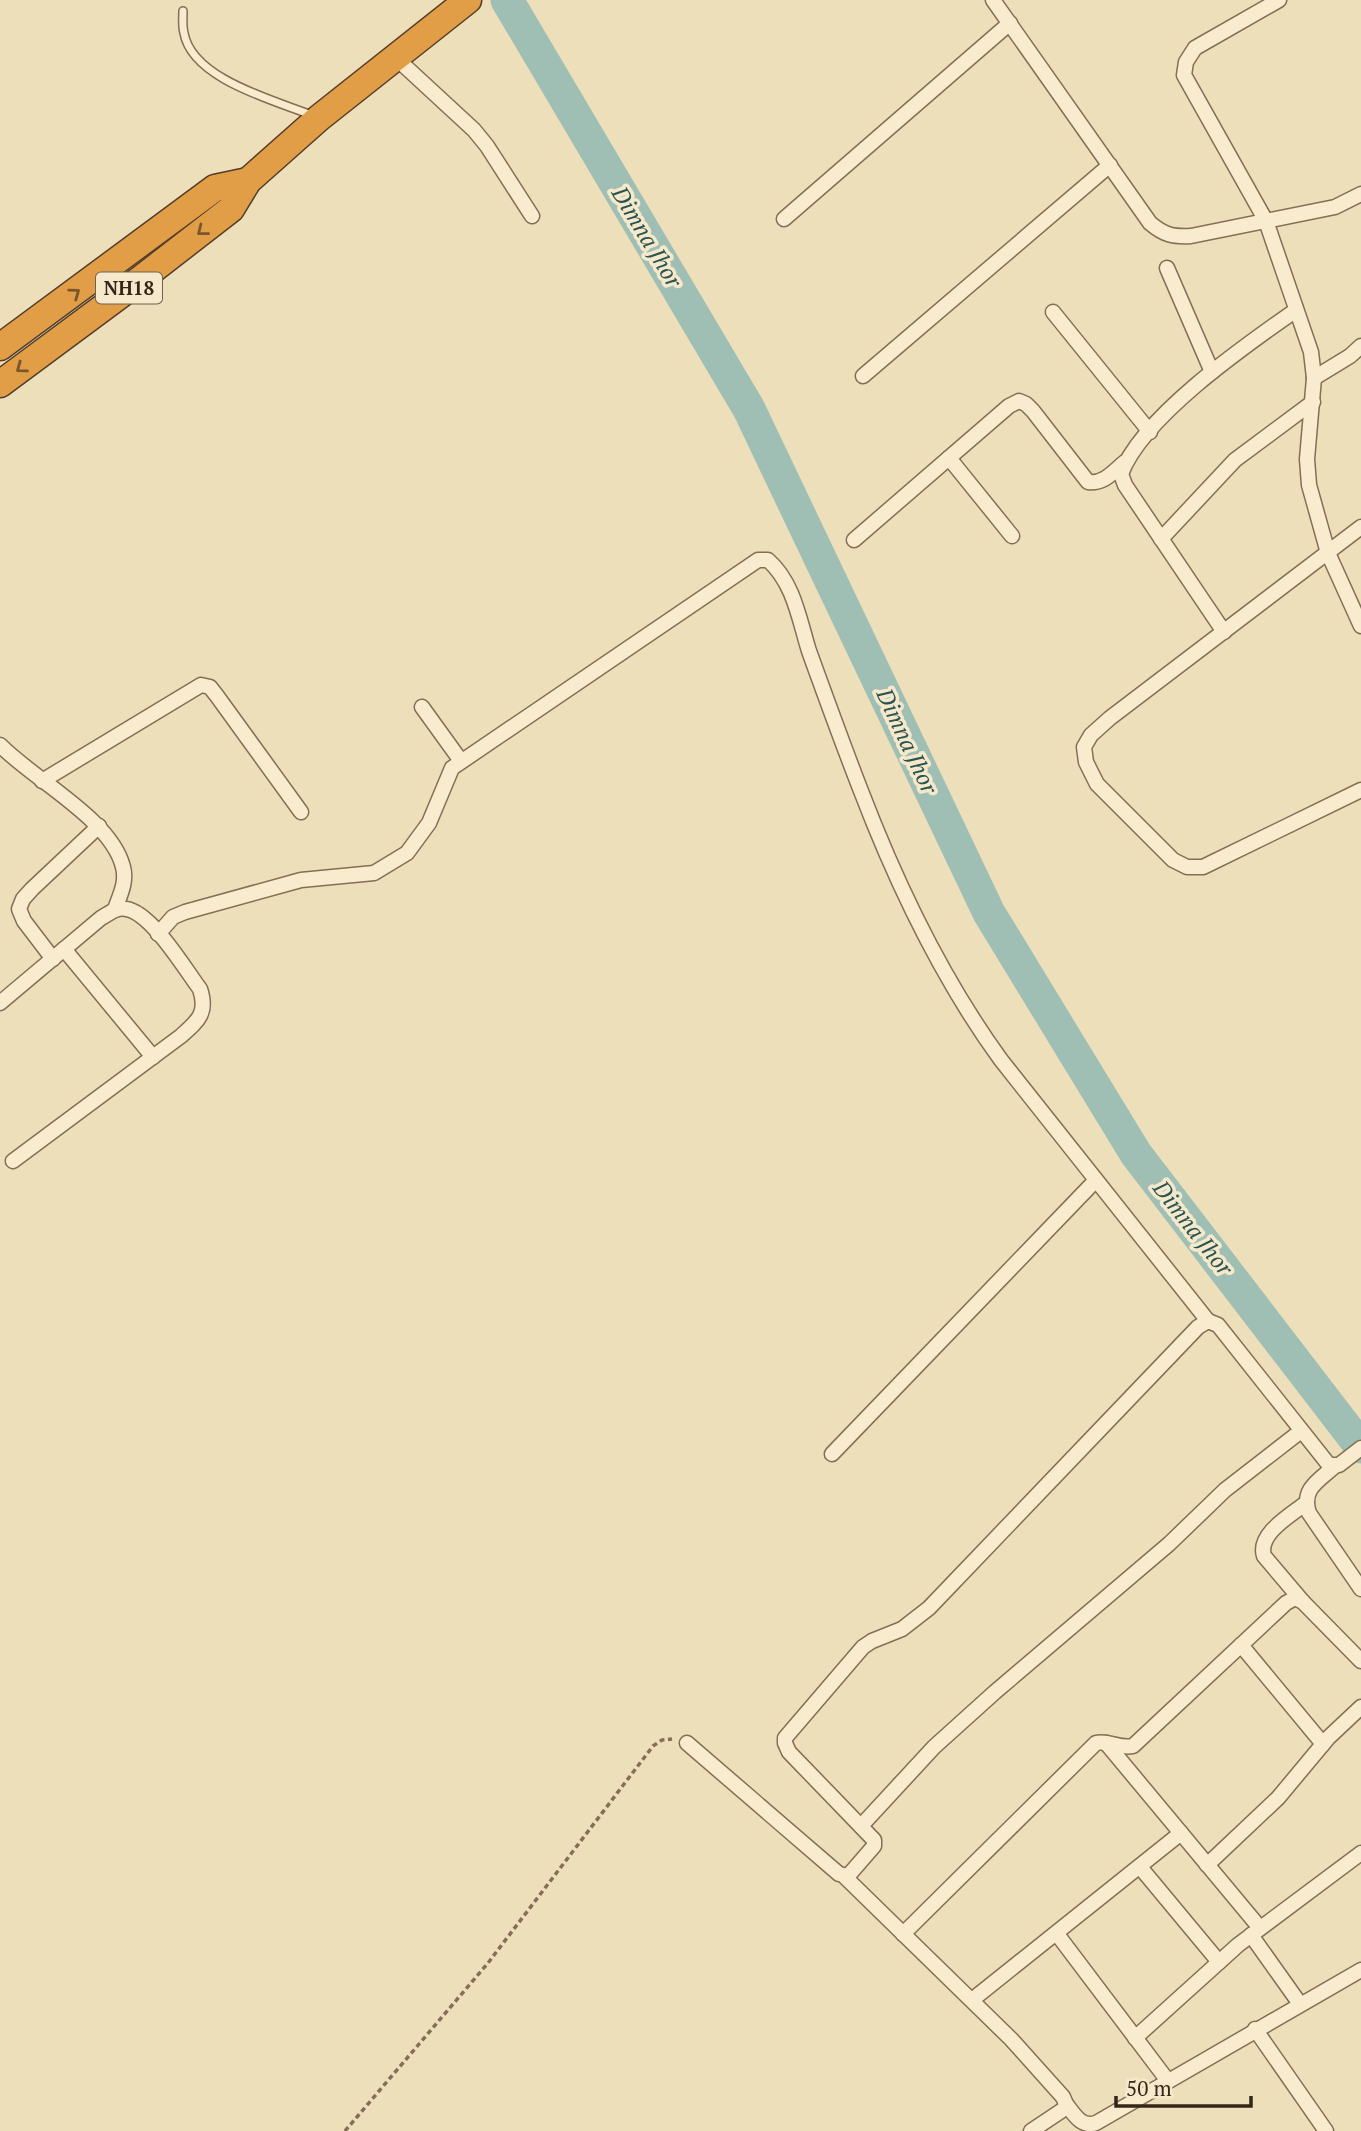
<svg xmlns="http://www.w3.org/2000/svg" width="1361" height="2131" viewBox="0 0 1361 2131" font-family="'PT Serif',serif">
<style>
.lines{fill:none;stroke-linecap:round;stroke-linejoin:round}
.river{stroke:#9fbfb5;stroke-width:33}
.lane-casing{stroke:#856e55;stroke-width:10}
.street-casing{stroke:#856e55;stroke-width:17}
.highway-casing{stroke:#523d2a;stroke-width:29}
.path{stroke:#856e55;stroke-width:3.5;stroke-dasharray:5 3.5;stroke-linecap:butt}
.lane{stroke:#f9ecce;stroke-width:7}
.street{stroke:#f9ecce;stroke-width:14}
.highway{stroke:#e29d47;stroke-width:26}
.oneway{stroke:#7a562c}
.labels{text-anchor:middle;stroke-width:7;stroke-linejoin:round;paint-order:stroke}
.shield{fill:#f6e9cb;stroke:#6e614f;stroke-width:2}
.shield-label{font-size:19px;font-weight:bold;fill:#34271a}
.water-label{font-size:23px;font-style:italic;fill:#295451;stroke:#f6e9cb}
</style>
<rect width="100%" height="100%" fill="#eedfbb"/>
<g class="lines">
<path class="river" d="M507 0 749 409 989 913 1136 1154 1361 1447"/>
<defs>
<path id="lane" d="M183 11C183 18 182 26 184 33 192 79 274 100 311 115"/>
<g id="street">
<path d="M993 0 1150 223C1164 235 1173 237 1191 236L1335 207 1361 194"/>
<path d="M1279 0 1195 48 1186 62 1184 75 1266 221 1311 352 1314 378 1307 459 1309 485 1328 553 1361 626"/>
<path d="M396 58 474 130 487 146 532 216"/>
<path d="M784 219 1010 23"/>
<path d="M1167 268 1212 372"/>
<path d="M1053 312 1150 432"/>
<path d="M863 376 1110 165"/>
<path d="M1314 378 1350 356 1361 346"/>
<path d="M949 458 1012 536"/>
<path d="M1361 527 1110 718 1091 735 1084 747 1086 762 1097 784 1173 860 1187 867H1203L1361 790"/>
<path d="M1161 539 1235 460 1313 402"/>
<path d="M854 540 1009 406 1019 401 1026 404 1033 411 1088 482C1104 484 1113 472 1125 462"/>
<path d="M1224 632 1125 485 1121 474C1142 417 1246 345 1296 310"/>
<path d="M422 707 461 761"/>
<path d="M0 745C34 780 111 819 123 867 127 882 120 895 115 909"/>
<path d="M42 781 201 685 210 687 217 696 301 812"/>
<path d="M158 934 173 917 185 912 301 880 374 873 407 853 429 823 452 768 758 560H768C794 583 799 619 809 651 826 698 843 745 861 791 897 885 942 979 1001 1060L1208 1321"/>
<path d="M64 949 153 1057"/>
<path d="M53 959 24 921 19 909 23 899 32 889 99 826"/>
<path d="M0 1003 101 918C110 913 116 907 126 909 151 912 185 969 200 989 208 1013 198 1021 181 1036L13 1161"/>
<path d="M832 1454 1096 1180"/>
<path d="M1335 1466C1318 1481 1301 1489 1309 1513L1361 1589"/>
<path d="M1303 1602 1264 1556C1257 1534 1291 1515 1306 1503"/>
<path d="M1241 1645 1323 1744"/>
<path d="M687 1743 839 1874 848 1876 874 1846V1840L789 1752 785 1743V1738L863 1647 872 1641 902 1629 929 1608 1198 1327 1208 1321 1218 1325 1329 1465H1339L1361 1448"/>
<path d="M1106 1743 1260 1928"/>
<path d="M861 1826 934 1747 995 1692 1169 1544 1225 1490 1301 1431"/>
<path d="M1207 1865 1278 1798 1328 1738 1361 1707"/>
<path d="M1140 1867 1219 1962"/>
<path d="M845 1877 1011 2039 1063 2097 1066 2104 1064 2109 1031 2131"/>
<path d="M903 1934 1096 1743C1109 1740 1119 1749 1133 1746L1286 1603 1295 1598 1303 1602 1361 1661"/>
<path d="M1057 1934 1168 2081"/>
<path d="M1251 1935 1300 2004"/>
<path d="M972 2000 1181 1833"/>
<path d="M1255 2029 1326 2131"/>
<path d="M1135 2038 1238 1945 1361 1853"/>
<path d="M1066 2104C1074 2114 1081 2128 1096 2123L1361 1970"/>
</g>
<g id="highway">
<path d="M0 347 215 188 248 181"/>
<path d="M0 384 120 295 231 209 248 181 319 118 468 0"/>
</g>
</defs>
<use href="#lane" class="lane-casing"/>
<use href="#street" class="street-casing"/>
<use href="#highway" class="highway-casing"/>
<path class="path" d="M345 2131 488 1963 653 1746 662 1740 672 1739"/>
<use href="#lane" class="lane"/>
<use href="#street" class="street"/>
<use href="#highway" class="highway"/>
</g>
<defs><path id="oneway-chevron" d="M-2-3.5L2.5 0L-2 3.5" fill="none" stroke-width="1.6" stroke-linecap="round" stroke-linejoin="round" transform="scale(1.75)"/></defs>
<g class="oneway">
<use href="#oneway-chevron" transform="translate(202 231) rotate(142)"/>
<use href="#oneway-chevron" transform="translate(75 293) rotate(-36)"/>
<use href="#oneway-chevron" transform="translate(21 368) rotate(144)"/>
</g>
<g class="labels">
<rect class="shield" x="96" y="272.5" width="66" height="31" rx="5"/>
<g class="shield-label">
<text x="129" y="295">NH18</text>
</g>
<g class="water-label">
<text transform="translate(647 237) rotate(59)" y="8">Dimna Jhor</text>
<text transform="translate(907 741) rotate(65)" y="8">Dimna Jhor</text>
<text transform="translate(1193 1228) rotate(52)" y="8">Dimna Jhor</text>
</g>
</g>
<path d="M1116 2096v10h135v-10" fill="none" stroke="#34271a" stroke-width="3.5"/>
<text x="1126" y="2096" font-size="21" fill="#34271a" stroke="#f6e9cb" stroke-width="5" paint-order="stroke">50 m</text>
</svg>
